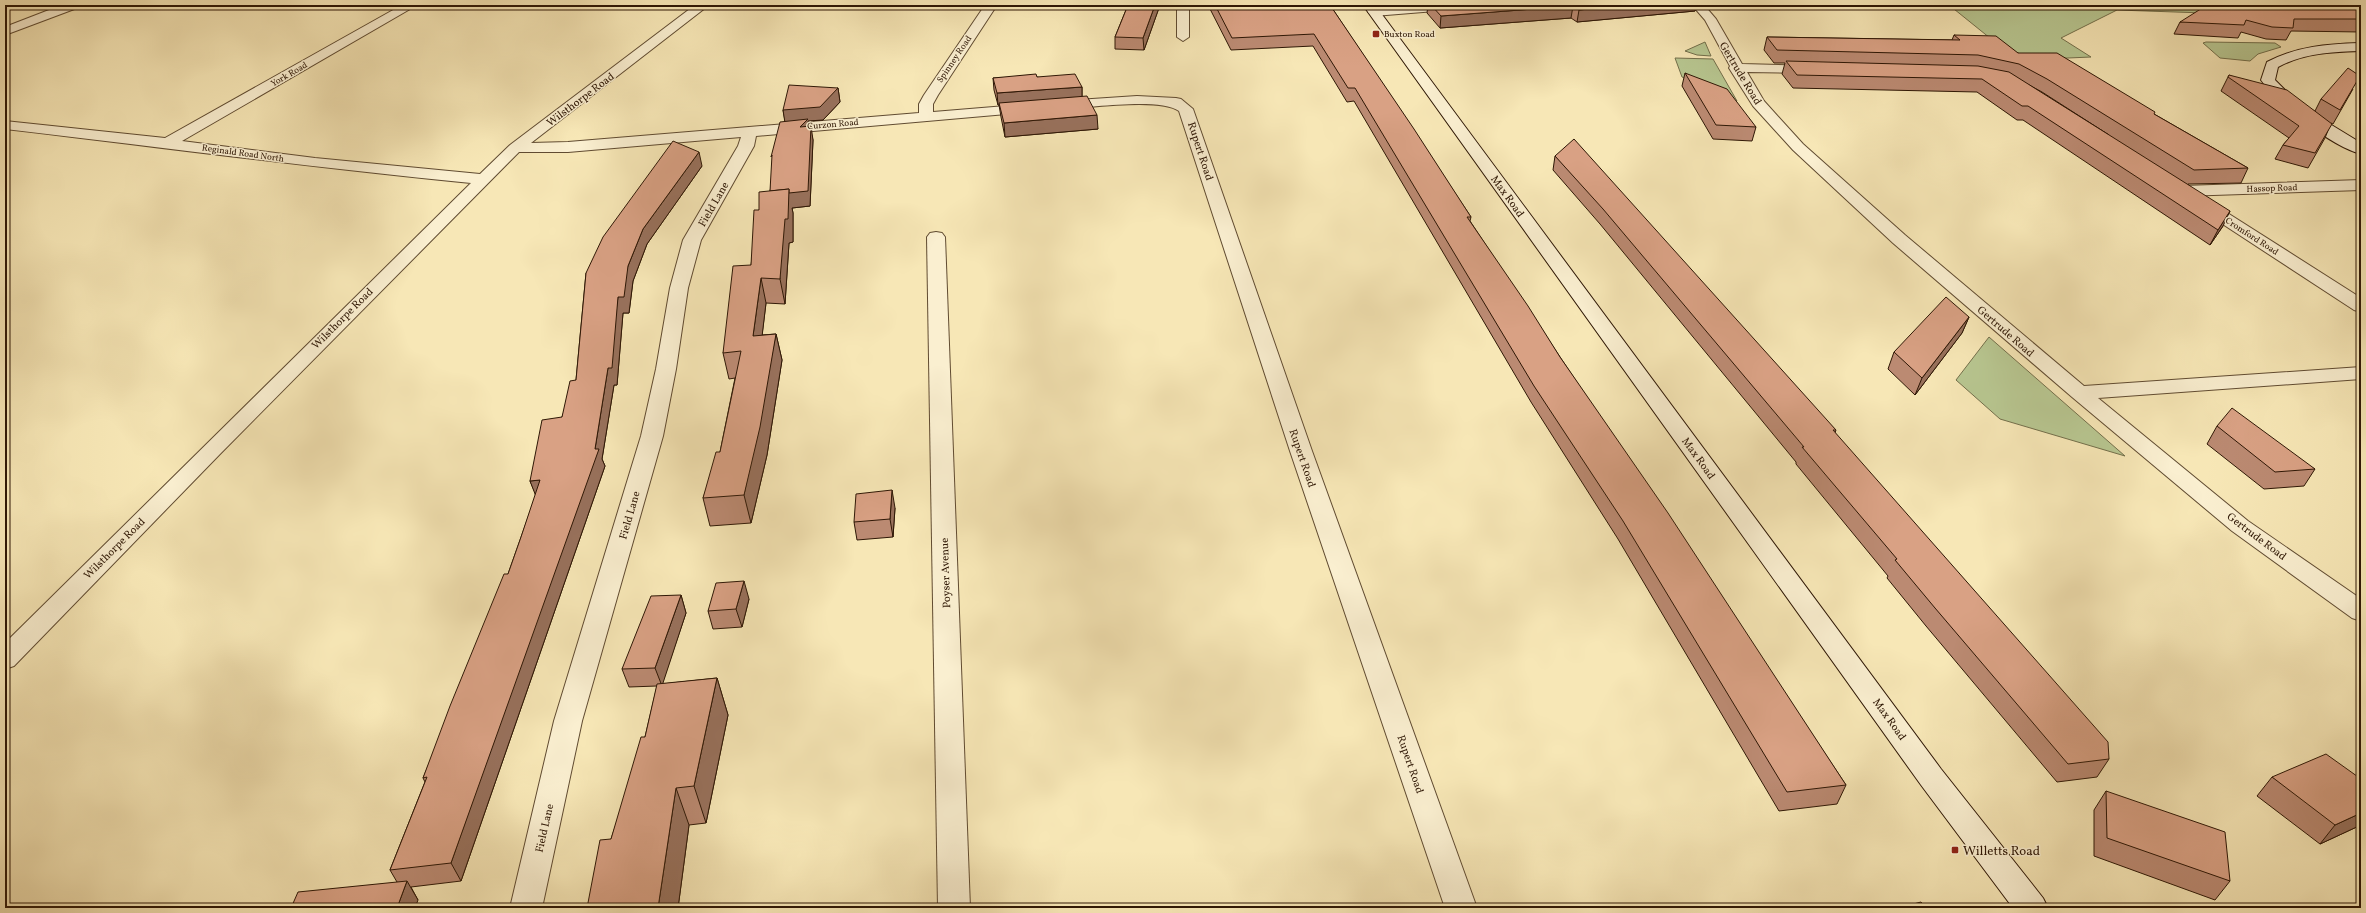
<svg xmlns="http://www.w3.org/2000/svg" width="2366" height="913" viewBox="0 0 2366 913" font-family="Vollkorn,serif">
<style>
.green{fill:#b8c791;stroke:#736f4b}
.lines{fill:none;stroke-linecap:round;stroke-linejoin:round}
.street-casing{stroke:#604b31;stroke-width:2}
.secondary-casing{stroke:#2e1705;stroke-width:2}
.street{fill:#faefd0;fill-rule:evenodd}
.secondary{fill:#faefd0;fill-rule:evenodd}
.wall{fill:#bb8a72;stroke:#2e1705;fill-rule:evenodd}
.shaded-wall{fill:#98715c;stroke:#2e1705}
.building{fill:#d9a184;stroke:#2e1705}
.poi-dot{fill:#8f2418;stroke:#faefd0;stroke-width:1.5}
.labels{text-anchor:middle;stroke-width:3;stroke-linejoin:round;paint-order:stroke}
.far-poi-label{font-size:9px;fill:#2e1705;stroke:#faefd0;text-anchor:start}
.far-street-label{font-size:9px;fill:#2e1705;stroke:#faefd0}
.street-label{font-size:11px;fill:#2e1705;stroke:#faefd0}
.near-poi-label{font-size:13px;fill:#2e1705;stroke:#faefd0;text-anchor:start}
</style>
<rect width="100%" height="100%" fill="#f7e7b6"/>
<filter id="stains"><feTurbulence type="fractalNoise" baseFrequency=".005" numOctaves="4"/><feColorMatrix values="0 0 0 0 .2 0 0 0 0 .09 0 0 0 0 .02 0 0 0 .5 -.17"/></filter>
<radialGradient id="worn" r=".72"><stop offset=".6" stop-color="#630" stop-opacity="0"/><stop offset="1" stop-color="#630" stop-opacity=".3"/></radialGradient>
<g class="green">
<path d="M1949 5H2221L2234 14 2117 10 2061 38 2091 57 2045 59 2011 55Z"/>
<path d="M1705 42 1711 56 1697 55 1685 51Z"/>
<path d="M2206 42 2275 43 2281 47 2258 54 2250 61 2220 58 2203 43Z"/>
<path d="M1675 58 1713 59 1737 101 1682 77Z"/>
<path d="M1989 337 2125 456 2000 419 1956 380Z"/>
</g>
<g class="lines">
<defs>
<g id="street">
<path d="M62 5H79L77 8 5 35V27Z"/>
<path d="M402 5H417L182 141 315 158 480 174 510 145 695 5H709L531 143 568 142 919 113V104L924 95 985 5H997L938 95 933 104V112L1030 104 1037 108 1030 112 756 136 754 146 701 240 688 288 676 369 663 436 582 721 542 908H510L554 721 641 436 656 369 670 288 683 240 738 146 741 137 568 152H519L220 454 14 666 5 669V643L471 183C315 168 160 147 5 129V121L165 138Z"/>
<path d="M1177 5H1189V37L1183 41 1177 37Z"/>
<path d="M1415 5H1466L1460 9 1374 16 1368 12 1374 8Z"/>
<path d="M1692 5H1704L1716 19 1742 64 1818 66 1820 69 1813 73 1747 72 1764 101 1803 144 1905 235 2084 386 2361 367V379L2098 398 2248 521 2361 599V621L2352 618 2232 531 2072 397 1893 243 1793 150 1753 106 1729 68 1730 66 1705 20Z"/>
<path d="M1137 96 1176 98 1181 99 1193 109 1312 451 1477 908H1445L1290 451 1179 111C1160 97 1088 108 1062 109L1055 105 1062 101Z"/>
<path d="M2361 180V190L2183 196 2177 194 2175 191 2177 188 2183 186Z"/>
<path d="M2201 198 2207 200 2361 298V312L2354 310 2195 206 2193 203 2195 200Z"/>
<path d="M936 232 942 233 945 237 970 908H938L927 237 930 233Z"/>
</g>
<g id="secondary">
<path d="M1363 5H1375L1941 769 2043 898 2048 908H2013L1921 785Z"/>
<path d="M2361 43V51C2332 52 2304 53 2278 67L2275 80 2302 107 2361 143V154C2331 146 2279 105 2261 80L2267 62C2297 46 2328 44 2361 43Z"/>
</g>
</defs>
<use href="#street" class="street-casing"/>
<use href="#secondary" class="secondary-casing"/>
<use href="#street" class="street"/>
<use href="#secondary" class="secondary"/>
</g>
<g class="wall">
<path d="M1128 5H1160L1144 50 1115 49V37Z"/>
<path d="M1208 5H1330L1471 217 1470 221 1560 357 1846 785 1837 804 1779 811 1618 539 1531 402 1354 101 1347 102 1313 46 1231 50Z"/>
<path d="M1428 5H1696L1695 11 1577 22 1571 18 1440 28 1427 13Z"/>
<path d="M1705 5H1779L1710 9Z"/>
<path d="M2361 5V32L2291 31 2286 40 2266 39 2241 32 2238 38 2174 34 2180 22Z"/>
<path d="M1954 35 2018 53 2154 114 2248 168 2241 183 2188 184 2223 226 2210 245 2023 120H2017L1977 92 1793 88 1782 74 1785 63H1774L1764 50 1767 37 1952 40ZM2029 85 2042 92 2109 135Z"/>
<path d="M1685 73 1756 127 1752 141 1713 139 1682 86Z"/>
<path d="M2229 75 2315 111 2321 99 2353 89 2333 124 2331 123 2325 138 2308 168 2275 159 2283 145 2289 138 2221 91Z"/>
<path d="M1037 77 1082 87V97L1098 129 1005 137 1001 117 999 105H998L994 90 993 78Z"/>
<path d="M838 88 840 102 823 120 808 121 813 140 810 206 792 208 793 213V242L789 243 785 304 766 303 762 335 776 334 782 360 767 455 751 523 710 526 703 498 720 452 735 378 729 379 723 353 751 265 759 210 770 191 785 121 783 110Z"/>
<path d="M1555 156 1836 430 1835 433 2109 759 2097 777 2057 782 1926 626 1887 578 1888 576 1796 464V462L1600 224 1553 170Z"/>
<path d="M702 166 647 244 633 281 629 313H623L617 385H614L602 459 605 466 461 881 411 887 418 900 397 882 390 870 425 782 423 778 508 574 536 495 530 481 562 417 576 380 586 273Z"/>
<path d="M1969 317 1962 333 1915 395 1888 369 1894 352Z"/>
<path d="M2217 426 2315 469 2304 486 2264 489 2207 444Z"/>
<path d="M895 508 893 537 857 540 854 522Z"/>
<path d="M681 595 686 613 662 684 717 678 728 715 706 823 689 825 678 908H587L611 839 645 737 657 686 629 687 622 669Z"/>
<path d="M749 599 742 627 713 629 708 611Z"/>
<path d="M2272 777 2361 825 2320 844 2257 796Z"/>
<path d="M2106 791 2230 881 2215 900 2094 856V810Z"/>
</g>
<g class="shaded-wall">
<path d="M1155 5H1160L1144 50 1143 38Z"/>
<path d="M1631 5H1696L1695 11 1577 22 1579 10Z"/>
<path d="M1573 6 1571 18 1440 28 1441 16Z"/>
<path d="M1082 87V99L998 105 997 93Z"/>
<path d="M838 88 840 102 823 120 808 121 810 133 785 123 783 110Z"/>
<path d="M1097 115 1098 129 1005 137 1004 123Z"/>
<path d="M811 126 813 140 810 206 792 208 793 213V242L789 243 785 304 780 279 773 209Z"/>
<path d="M699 152 702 166 647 244 633 281 629 313H623L617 385H614L602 459 605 466 461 881 451 863 595 449 608 368 618 297 628 266 643 229Z"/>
<path d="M2230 211 2223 226 2210 245 2218 230Z"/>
<path d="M761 278 766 303 759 362 753 336Z"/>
<path d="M1969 317 1962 333 1915 395 1922 378Z"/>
<path d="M776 334 782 360 767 455 751 523 744 495Z"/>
<path d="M5 446 9 452 5 456Z"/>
<path d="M540 480 537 499 530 481Z"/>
<path d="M892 490 895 508 893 537 890 519Z"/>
<path d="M744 581 749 599 742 627 736 609Z"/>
<path d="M681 595 686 613 662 686 655 668Z"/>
<path d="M717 678 728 715 706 823 694 786Z"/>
<path d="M676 788 689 825 678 908H658Z"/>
<path d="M2361 813V825L2320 844 2335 825Z"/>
<path d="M407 881 418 900 415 908H397Z"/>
</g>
<g class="building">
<path d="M1128 5H1155L1143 38 1115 37Z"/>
<path d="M1215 5H1330L1414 129 1471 217H1467L1528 306 1560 357 1668 513 1846 785 1787 792 1623 521 1534 386 1355 88H1348L1314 34 1232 38Z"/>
<path d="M1431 5H1631L1579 10 1573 6 1441 16Z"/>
<path d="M2207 5H2361V19H2294L2293 28 2272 27 2246 20 2244 25 2180 22Z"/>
<path d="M1954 35 1996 36 2018 53H2057L2155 112 2154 114 2248 168 2194 170 2047 79 2019 64 1978 55 1777 50 1767 37 1960 40Z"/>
<path d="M1786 61 1978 66 2009 72 2230 211 2218 230 2028 106H2022L1982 79 1797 75Z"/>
<path d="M2348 68 2360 76 2340 110 2321 99Z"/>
<path d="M1685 73 1727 89 1756 127 1716 125Z"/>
<path d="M1036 74 1037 77 1075 74 1082 87 997 93 993 78Z"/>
<path d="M2229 75 2287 90 2332 124 2315 153 2283 145 2299 126 2228 77Z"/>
<path d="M789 85 838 88 820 107 783 110Z"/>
<path d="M1087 96 1097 115 1004 123 999 103Z"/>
<path d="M808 119 800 127 811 126 808 191 789 193V189L770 191 772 155 771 157 780 122Z"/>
<path d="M1574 139 1836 430H1833L2108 742 2109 759 2068 764 1935 608 1895 560 1897 559 1802 447H1804L1603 209 1555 156Z"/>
<path d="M673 141 699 152 643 229 628 266 624 297H618L612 368H608L595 449H599L451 863 390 870 427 777 423 778 450 706 504 574H508L521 537 540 480 530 481 542 420 562 417 570 381 576 380 586 273 603 237Z"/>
<path d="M789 189 788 219H785L780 279 761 278 753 336 776 334 760 427 744 495 703 498 716 452H720L741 351 723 353 733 266 751 265 754 210H759V192Z"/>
<path d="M1946 297 1969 317 1922 378 1894 352Z"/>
<path d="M2232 408 2315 469 2275 472 2217 426Z"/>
<path d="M892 490 890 519 854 522 856 494Z"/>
<path d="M744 581 736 609 708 611 716 583Z"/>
<path d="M681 595 655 668 622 669 651 596Z"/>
<path d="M717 678 694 786 676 788 658 908H587L600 840 611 839 641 737H645L657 684Z"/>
<path d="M2326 754 2361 779V813L2335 825 2272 777Z"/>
<path d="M2106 791 2225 832 2230 881 2107 838Z"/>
<path d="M407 881 397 908H291L298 892Z"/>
<path d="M1921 902 1926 908H1898Z"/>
</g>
<g class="poi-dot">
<rect x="1372" y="30" width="8" height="8" rx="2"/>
<rect x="1951" y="846" width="8" height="8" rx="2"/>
</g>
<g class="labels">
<g class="far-poi-label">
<text x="1384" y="37">Buxton Road</text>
</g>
<g class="far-street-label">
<text transform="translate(954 59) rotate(-56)" y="3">Spinney Road</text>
<text transform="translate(289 74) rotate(-30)" y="3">York Road</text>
<text transform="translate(833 124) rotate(-5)" y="3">Curzon Road</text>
<text transform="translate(243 153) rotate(8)" y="3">Reginald Road North</text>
<text transform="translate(2272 188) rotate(-2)" y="3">Hassop Road</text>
<text transform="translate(2252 236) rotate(33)" y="3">Cromford Road</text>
</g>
<g class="street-label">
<text transform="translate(1741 73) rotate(59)" y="4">Gertrude Road</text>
<text transform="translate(580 99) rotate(-37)" y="4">Wilsthorpe Road</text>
<text transform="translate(1201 151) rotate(72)" y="4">Rupert Road</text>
<text transform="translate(1508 196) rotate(54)" y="4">Max Road</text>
<text transform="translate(713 204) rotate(-60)" y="4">Field Lane</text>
<text transform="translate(342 318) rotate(-45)" y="4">Wilsthorpe Road</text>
<text transform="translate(2006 331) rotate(41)" y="4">Gertrude Road</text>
<text transform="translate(1303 458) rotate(71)" y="4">Rupert Road</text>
<text transform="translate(1699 458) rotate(54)" y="4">Max Road</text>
<text transform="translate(629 515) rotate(-74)" y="4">Field Lane</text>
<text transform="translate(2257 536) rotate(37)" y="4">Gertrude Road</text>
<text transform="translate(114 548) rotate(-45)" y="4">Wilsthorpe Road</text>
<text transform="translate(945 573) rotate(-92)" y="4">Poyser Avenue</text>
<text transform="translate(1890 719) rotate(54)" y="4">Max Road</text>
<text transform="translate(1411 764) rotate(71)" y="4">Rupert Road</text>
<text transform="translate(544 828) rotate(-77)" y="4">Field Lane</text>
</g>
<g class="near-poi-label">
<text x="1963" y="855">Willetts Road</text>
</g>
</g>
<rect width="2366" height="913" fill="none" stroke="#f7e7b6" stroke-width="20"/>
<rect x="6" y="6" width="2354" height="901" fill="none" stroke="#2e1705" stroke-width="2"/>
<rect x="10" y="10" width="2346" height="893" fill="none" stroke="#2e1705"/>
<rect width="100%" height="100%" filter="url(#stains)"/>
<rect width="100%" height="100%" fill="url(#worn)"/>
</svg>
